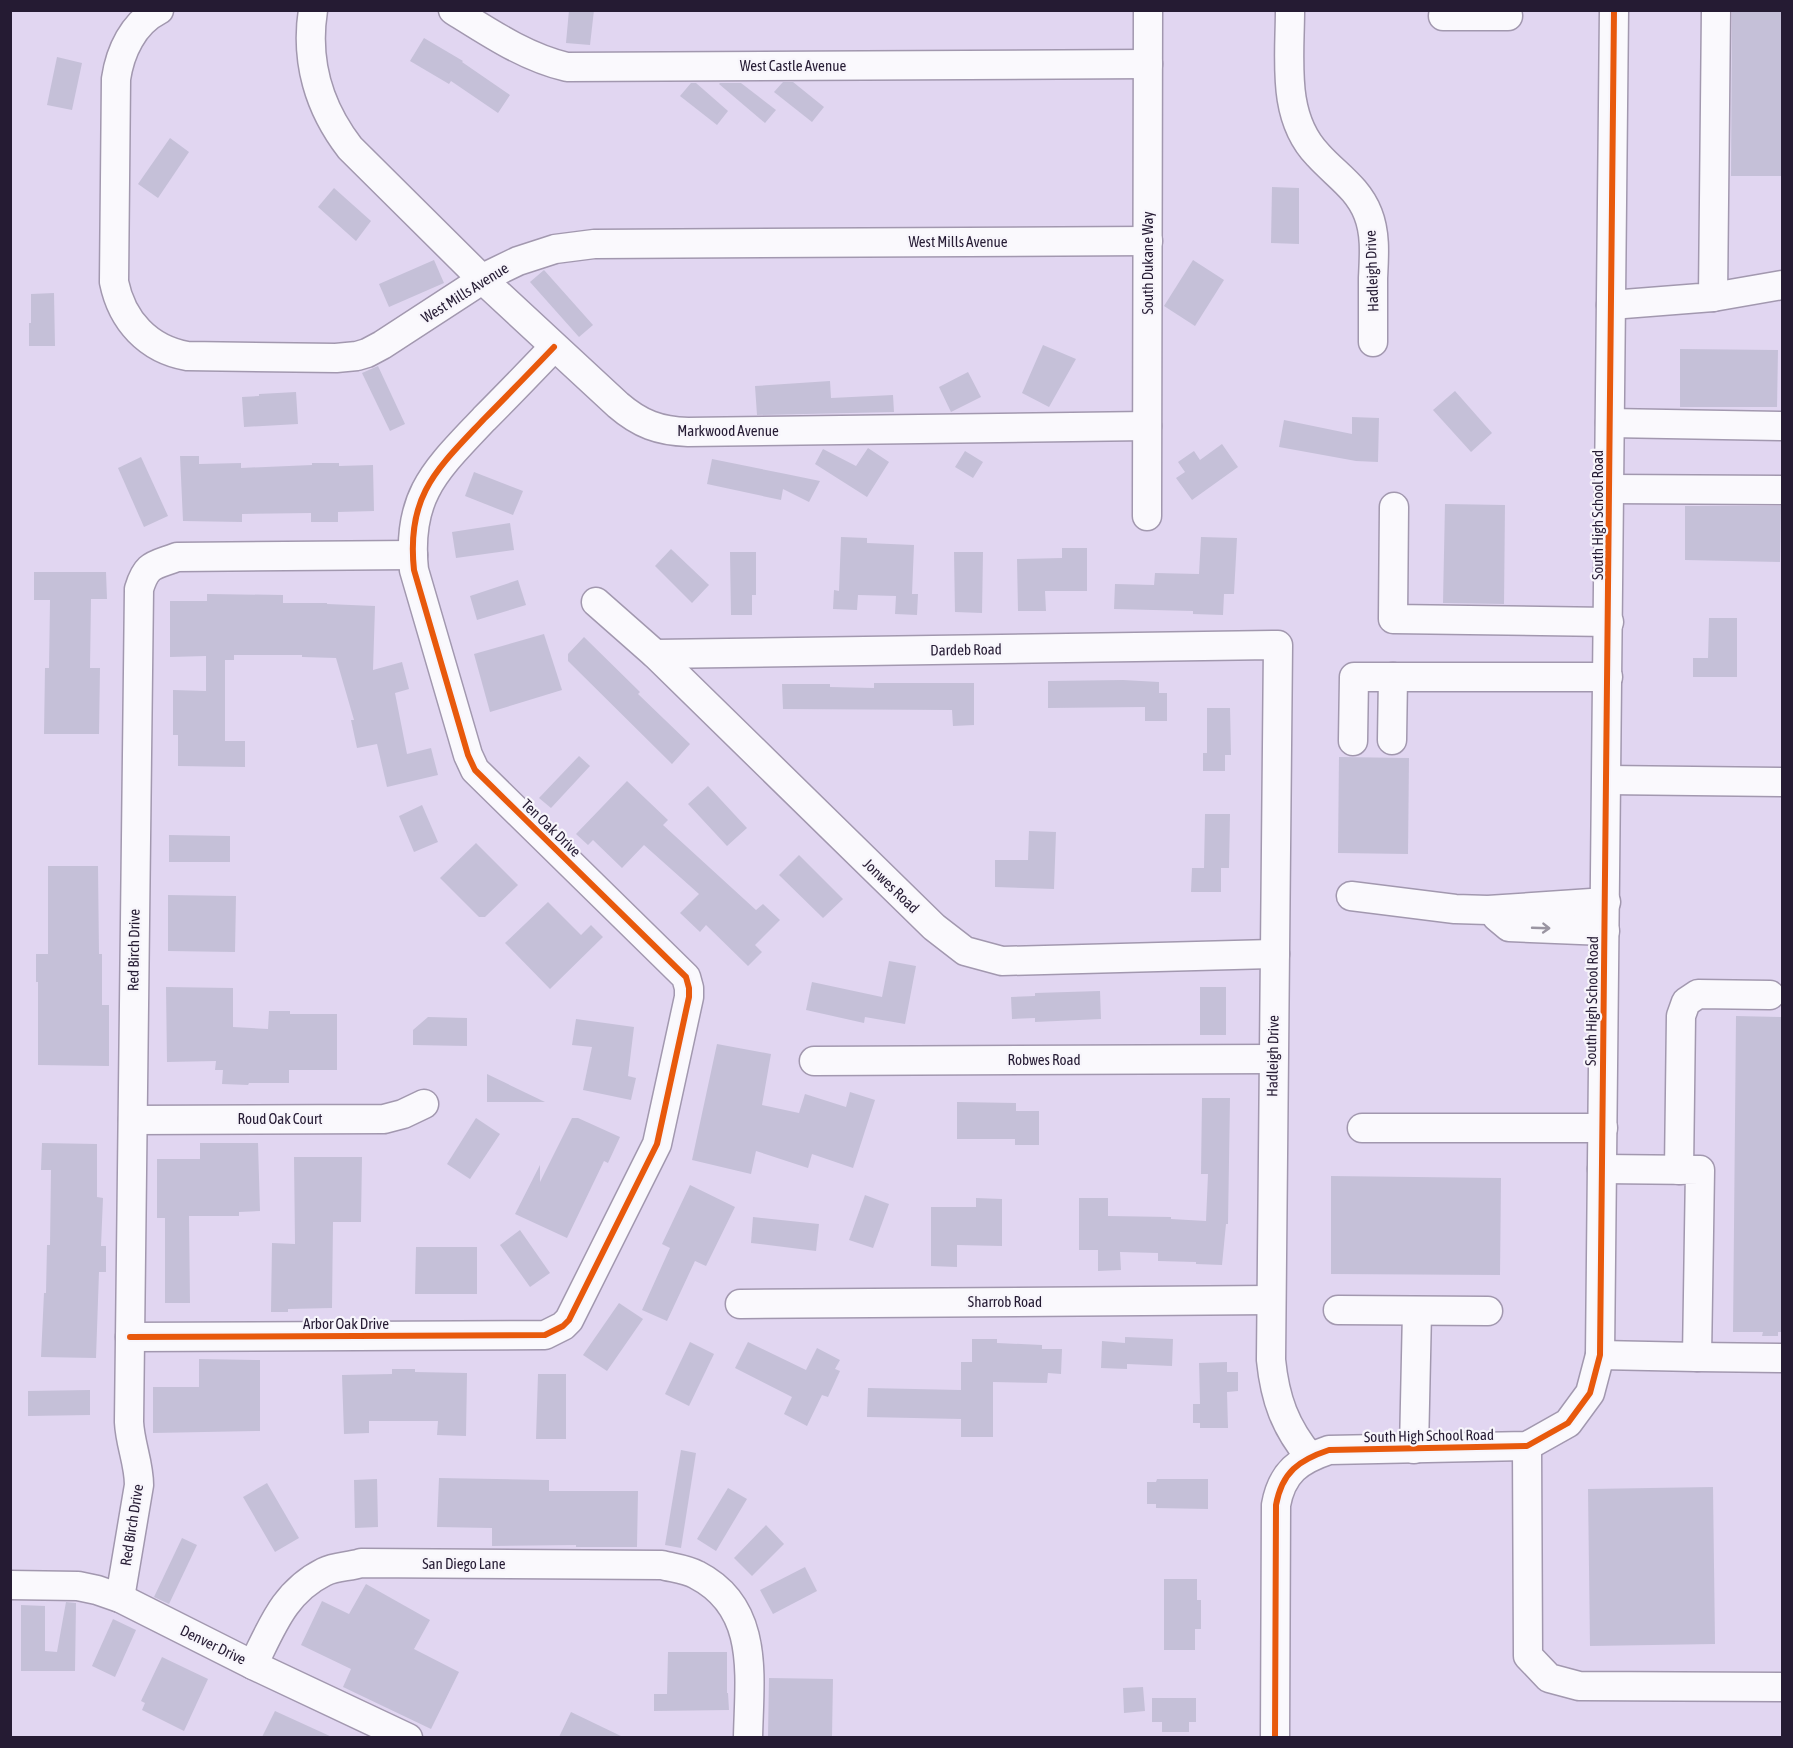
<svg xmlns="http://www.w3.org/2000/svg" width="1793" height="1748" viewBox="0 0 1793 1748" font-family="'Asap Condensed',sans-serif">
<style>
.building{fill:#c5c0d8}
.lines{fill:none;stroke-linecap:round;stroke-linejoin:round}
.minor-casing{stroke:#a298af;stroke-width:31}
.minor{stroke:#faf9fd;stroke-width:28}
.cycleway-casing{stroke:#f7f5fb;stroke-width:10}
.cycleway{stroke:#e8590c;stroke-width:6}
.oneway{stroke:#9a95a2}
.labels{text-anchor:middle;stroke-width:4.5;stroke-linejoin:round;paint-order:stroke}
.street-label{font-size:15px;fill:#251b33;stroke:#f7f5fb}
</style>
<rect width="100%" height="100%" fill="#e1d6f1"/>
<g class="building">
<path d="M569 10H594L590 45 566 43Z"/>
<path d="M1732 10H1782V176H1731Z"/>
<path d="M424 38 463 61 462 62 510 95 498 113 451 81 449 84 410 61Z"/>
<path d="M57 57 82 63 72 110 47 105Z"/>
<path d="M783 82H793L824 107 812 122 774 92Z"/>
<path d="M691 83H696L728 111 717 125 680 96Z"/>
<path d="M720 83H741L776 110 765 123 719 84Z"/>
<path d="M170 138 189 152 158 198 138 184Z"/>
<path d="M1272 187 1299 188V244L1271 243Z"/>
<path d="M334 188 371 221 356 241 318 207Z"/>
<path d="M434 260 444 283 389 307 379 284Z"/>
<path d="M1193 260 1224 280 1195 326 1164 306Z"/>
<path d="M544 270 593 325 579 337 530 282Z"/>
<path d="M54 293 55 346H29V323H31V294Z"/>
<path d="M1043 345 1076 359 1049 407 1022 393Z"/>
<path d="M1680 349 1778 350 1777 407H1680Z"/>
<path d="M378 366 405 424 390 431 362 373Z"/>
<path d="M968 372 981 397 951 412 939 387Z"/>
<path d="M830 381 831 398 893 395 894 412 757 415 755 386Z"/>
<path d="M1455 391 1492 433 1471 452 1433 410Z"/>
<path d="M296 392 298 424 244 427 242 397 259 396V394Z"/>
<path d="M1352 417 1379 418 1378 462 1356 461 1279 447 1284 420 1352 434Z"/>
<path d="M1222 444 1238 467 1192 500 1176 478 1185 472 1178 462 1194 451 1200 460Z"/>
<path d="M868 448 889 462 867 497 815 464 823 449 856 466Z"/>
<path d="M965 451 983 462 973 478 955 467Z"/>
<path d="M180 456H199V464L241 463V468L312 465V463H339V466L373 465 374 511 338 512V522H311V513L242 514V522L183 521Z"/>
<path d="M141 457 168 516 144 527 118 468Z"/>
<path d="M712 459 786 474 820 481 809 502 783 489 781 500 707 484Z"/>
<path d="M474 472 523 491 513 515 465 496Z"/>
<path d="M1445 504 1505 505 1504 604 1443 603Z"/>
<path d="M1685 506H1781L1780 562 1685 560Z"/>
<path d="M510 523 514 550 456 558 452 532Z"/>
<path d="M841 537 867 538V543L914 545 912 594H918L917 615 895 614 896 596 858 595 857 610 833 609 834 590 839 591Z"/>
<path d="M1201 537 1237 538 1234 594H1224L1223 615 1193 614V611L1114 609 1115 584 1154 585 1155 573 1199 574Z"/>
<path d="M1062 548H1087V591H1045L1046 611H1018L1017 559 1062 558Z"/>
<path d="M671 549 709 585 692 603 655 566Z"/>
<path d="M730 552H756V595H752V615H731Z"/>
<path d="M954 552H983L982 613 955 612Z"/>
<path d="M34 572H106L107 599H91L90 668H100L99 734H44L45 668H49L50 600H34Z"/>
<path d="M518 580 526 605 477 620 470 596Z"/>
<path d="M207 594 283 595V603H327V604L375 606 373 670 402 662 409 689 395 693 407 754 431 748 438 775 387 787 377 744 357 748 351 720H354L336 658 302 657V655H234V660H225V741H245V767L178 766V735H173V690L206 691V656L170 657V601H207Z"/>
<path d="M1709 618H1737V677H1693V658H1708Z"/>
<path d="M544 634 562 690 490 712 474 654Z"/>
<path d="M584 637 640 692 638 694 690 744 672 764 568 661V654Z"/>
<path d="M1123 680 1159 682V693H1167V721H1145V707L1048 708V681Z"/>
<path d="M874 683H974V725L953 726 952 710 783 709 782 684H830V687L874 688Z"/>
<path d="M1207 708H1230L1231 755H1225V771H1203V753H1207Z"/>
<path d="M579 756 590 766 551 808 539 798Z"/>
<path d="M1339 757 1409 758 1408 854 1338 853Z"/>
<path d="M627 781 668 820 663 825 756 910 763 904 780 920 755 945 762 952 748 966 706 925 700 932 680 913 699 894 644 845 622 868 593 840 588 845 576 834Z"/>
<path d="M708 786 747 828 727 846 688 804Z"/>
<path d="M422 805 438 842 414 852 399 816Z"/>
<path d="M1205 814H1230L1229 868H1221V892H1191L1192 868H1204Z"/>
<path d="M1029 831 1056 832 1054 889 995 887V860H1028Z"/>
<path d="M169 835 230 836V862H169Z"/>
<path d="M476 843 518 885 485 917H479L440 878Z"/>
<path d="M799 855 843 899 823 918 779 875Z"/>
<path d="M48 866H98L99 954H102V1005H109V1066L38 1065V982H36V954H48Z"/>
<path d="M168 895 236 896 235 952 168 951Z"/>
<path d="M548 902 581 935 591 925 603 937 550 989 505 943Z"/>
<path d="M889 961 916 966 905 1024 865 1017 864 1023 806 1010 812 982 882 997Z"/>
<path d="M166 987 233 988V1027L268 1029 269 1011H290V1014H337V1070H289V1083H249L248 1085 222 1084 223 1070H215L216 1061 167 1062Z"/>
<rect x="1200" y="987" width="26" height="48"/>
<path d="M1100 991 1101 1019 1035 1022V1018L1012 1019 1011 997 1035 996V993Z"/>
<path d="M1736 1016 1782 1017V1332H1778V1336H1762L1763 1332H1733Z"/>
<path d="M428 1017 467 1018V1046L413 1045V1030Z"/>
<path d="M576 1019 634 1027 628 1076 636 1078 631 1100 583 1090 592 1047 572 1045Z"/>
<path d="M717 1044 771 1054 762 1105 799 1113 805 1094 846 1107 850 1092 875 1100 853 1168 812 1154 808 1168 756 1151 751 1174 692 1160Z"/>
<path d="M487 1074 545 1102H487Z"/>
<path d="M1202 1098H1230L1228 1224H1226L1222 1265 1196 1264V1262L1158 1261V1253L1120 1252 1121 1270 1098 1271V1250H1079V1198H1108V1216L1171 1217V1219L1206 1221 1208 1174H1201Z"/>
<path d="M957 1102 1016 1103V1111H1039V1145H1015V1139H957Z"/>
<path d="M476 1118 500 1134 470 1179 447 1164Z"/>
<path d="M572 1118H578L620 1137 608 1163 604 1161 567 1238 515 1214 540 1165V1182Z"/>
<path d="M42 1143 97 1144V1197L103 1198 101 1246H106V1272H99L96 1358 41 1357 44 1293H46L47 1245H50L51 1170H41Z"/>
<path d="M200 1143H258L260 1211 239 1212V1216H189L190 1303H165V1218H157V1159H200Z"/>
<path d="M294 1157H362L361 1222H333L332 1308 288 1309V1312H271L272 1243 295 1244Z"/>
<path d="M1331 1176 1501 1178 1500 1275 1331 1274Z"/>
<path d="M690 1185 735 1207 706 1266 695 1261 667 1321 642 1310 670 1248 662 1244Z"/>
<path d="M865 1195 889 1204 873 1248 849 1240Z"/>
<path d="M976 1198 1002 1199V1246L957 1245V1267L931 1266V1207H976Z"/>
<path d="M753 1217 819 1224 816 1251 751 1243Z"/>
<path d="M520 1230 550 1273 530 1287 500 1245Z"/>
<path d="M416 1247H477V1294H415Z"/>
<path d="M619 1303 643 1319 607 1371 583 1355Z"/>
<path d="M1125 1337 1173 1339 1172 1366 1127 1364V1369L1101 1368 1102 1341 1125 1343Z"/>
<path d="M972 1339H997V1343L1042 1345V1349H1062L1061 1374 1048 1373 1047 1383 993 1382V1437H961V1419L867 1417 868 1388 961 1390V1362H972Z"/>
<path d="M690 1342 714 1354 689 1406 665 1394Z"/>
<path d="M748 1342 806 1370 817 1348 840 1360 835 1369 840 1371 828 1397 822 1395 807 1426 784 1414 792 1397 735 1368Z"/>
<path d="M199 1359 260 1360V1431L153 1433V1387H199Z"/>
<path d="M1227 1362V1372H1238V1391L1227 1392 1228 1428H1200V1423H1193V1404H1200L1199 1363Z"/>
<path d="M392 1369H415V1372L467 1373 466 1436 437 1435 438 1421H369V1433L344 1434 342 1375 392 1374Z"/>
<path d="M538 1374H566V1439H536Z"/>
<path d="M90 1390V1415L28 1416V1391Z"/>
<path d="M681 1450 696 1453 681 1548 665 1545Z"/>
<path d="M439 1478 549 1480V1491H638L637 1547H576V1545L492 1546V1528L437 1527Z"/>
<path d="M377 1479 378 1527 355 1528 354 1480Z"/>
<path d="M1157 1479H1208V1509L1156 1508V1504H1147V1482H1156Z"/>
<path d="M267 1483 299 1538 275 1552 243 1497Z"/>
<path d="M1713 1487 1715 1644 1590 1646 1588 1489Z"/>
<path d="M728 1488 747 1499 716 1551 697 1539Z"/>
<path d="M766 1525 784 1544 752 1576 734 1558Z"/>
<path d="M182 1538 197 1545 169 1604 154 1597Z"/>
<path d="M805 1567 817 1591 773 1614 760 1590Z"/>
<path d="M1164 1579H1197V1600H1201V1629H1195V1650H1164Z"/>
<path d="M366 1584 430 1620 414 1649 459 1672 431 1729 343 1687 351 1669 301 1645 322 1601 349 1614Z"/>
<path d="M66 1602 76 1603 75 1671H21V1605L45 1606V1651L57 1652Z"/>
<path d="M113 1619 136 1630 115 1677 92 1666Z"/>
<path d="M668 1652H727V1693H728L729 1710 654 1711V1694H667Z"/>
<path d="M162 1657 208 1679 184 1731 142 1710 145 1703 141 1701Z"/>
<path d="M769 1678 833 1679 832 1736H768Z"/>
<path d="M1143 1687 1145 1711 1124 1713 1123 1688Z"/>
<path d="M1152 1698H1196V1722H1189V1732H1162V1722H1152Z"/>
<path d="M275 1711 332 1737H262Z"/>
<path d="M571 1712 623 1737H559Z"/>
</g>
<g class="lines">
<defs>
<g id="minor">
<path d="M159 10C133 23 120 52 116 79L114 282C122 321 148 349 187 356L336 358 357 356 367 353 382 345 491 274 518 261 555 249 594 244 1148 241"/>
<path d="M313 10C305 61 319 108 350 148L483 280 618 405C640 424 659 431 688 432L1147 426"/>
<path d="M453 10C490 33 525 57 567 67L1148 64"/>
<path d="M1290 10C1290 59 1281 117 1318 155 1336 175 1358 188 1368 214 1376 234 1374 257 1373 278 1373 299 1373 321 1373 342"/>
<path d="M1443 16H1508L1507 10"/>
<path d="M1713 297 1782 285"/>
<path d="M1611 305 1713 297 1716 10"/>
<path d="M1610 423 1782 426"/>
<path d="M1610 489 1782 490"/>
<path d="M1394 507 1393 619 1609 622"/>
<path d="M1147 516 1148 10"/>
<path d="M596 602 655 654 934 927 965 951 1002 961 1275 954"/>
<path d="M655 654 1278 645 1271 1360C1275 1399 1285 1427 1310 1457"/>
<path d="M1392 740 1393 677H1608"/>
<path d="M1353 741 1354 677H1393"/>
<path d="M1607 780 1782 782"/>
<path d="M1351 896 1455 909 1488 910 1606 902"/>
<path d="M1497 917 1509 927 1605 931"/>
<path d="M814 1061 1273 1059"/>
<path d="M133 1120 384 1119 403 1114 424 1104"/>
<path d="M1362 1128H1603"/>
<path d="M1679 1170 1681 1016 1686 1002 1698 994 1770 995"/>
<path d="M740 1304 1271 1300"/>
<path d="M1338 1310 1488 1311"/>
<path d="M130 1337 545 1335 563 1326 569 1320 657 1144 689 997V988L686 977 475 770 468 755 414 570C406 495 437 469 484 419 508 395 531 371 554 347"/>
<path d="M1600 1355 1697 1357 1700 1170 1602 1169"/>
<path d="M1697 1357 1782 1358"/>
<path d="M1527 1446 1528 1656 1549 1678 1579 1686 1782 1687"/>
<path d="M1414 1449 1417 1311"/>
<path d="M10 1585 78 1586 97 1590 120 1598 253 1665 408 1738"/>
<path d="M120 1598 139 1485C139 1463 130 1444 129 1422L139 589C147 563 154 566 177 557L413 555"/>
<path d="M253 1665C272 1627 284 1592 324 1572 336 1566 349 1567 361 1563L662 1565C673 1568 686 1569 697 1575 761 1608 749 1678 748 1738"/>
<path d="M1275 1738 1276 1505C1282 1472 1299 1460 1329 1450L1527 1446 1568 1423 1590 1393 1600 1355 1614 10"/>
</g>
</defs>
<use href="#minor" class="minor-casing"/>
<use href="#minor" class="minor"/>
<defs>
<g id="cycleway">
<path d="M130 1337 545 1335 563 1326 569 1320 657 1144 689 997V988L686 977 475 770 468 755 414 570C406 495 437 469 484 419 508 395 531 371 554 347"/>
<path d="M1275 1738 1276 1505C1282 1472 1299 1460 1329 1450L1527 1446 1568 1423 1590 1393 1600 1355 1614 10"/>
</g>
</defs>
<use href="#cycleway" class="cycleway-casing"/>
<use href="#cycleway" class="cycleway"/>
</g>
<defs><path id="oneway-shaft" d="M-6 0H5M1.5-3L5.5 0L1.5 3" fill="none" stroke-width="1.6" stroke-linecap="round" stroke-linejoin="round" transform="scale(1.5)"/></defs>
<use class="oneway" href="#oneway-shaft" transform="translate(1541 928) rotate(2)"/>
<g class="labels">
<g class="street-label">
<text x="793" y="71">West Castle Avenue</text>
<text x="958" y="247">West Mills Avenue</text>
<text transform="translate(1148 263) rotate(-90)" y="5">South Dukane Way</text>
<text transform="translate(1372 271) rotate(-92)" y="5">Hadleigh Drive</text>
<text transform="translate(465 293) rotate(-32)" y="5">West Mills Avenue</text>
<text x="728" y="436">Markwood Avenue</text>
<text transform="translate(1598 515) rotate(-90)" y="5">South High School Road</text>
<text transform="translate(966 650) rotate(-1)" y="5">Dardeb Road</text>
<text transform="translate(551 828) rotate(44)" y="5">Ten Oak Drive</text>
<text transform="translate(891 886) rotate(44)" y="5">Jonwes Road</text>
<text transform="translate(134 950) rotate(-89)" y="5">Red Birch Drive</text>
<text transform="translate(1592 1001) rotate(-89)" y="5">South High School Road</text>
<text transform="translate(1273 1056) rotate(-89)" y="5">Hadleigh Drive</text>
<text x="1044" y="1065">Robwes Road</text>
<text x="280" y="1124">Roud Oak Court</text>
<text x="1005" y="1307">Sharrob Road</text>
<text x="346" y="1329">Arbor Oak Drive</text>
<text transform="translate(1429 1436) rotate(-1)" y="5">South High School Road</text>
<text transform="translate(132 1525) rotate(-81)" y="5">Red Birch Drive</text>
<text x="464" y="1569">San Diego Lane</text>
<text transform="translate(213 1645) rotate(26)" y="5">Denver Drive</text>
</g>
</g>
<rect width="1793" height="1748" fill="none" stroke="#251b33" stroke-width="24"/>
</svg>
